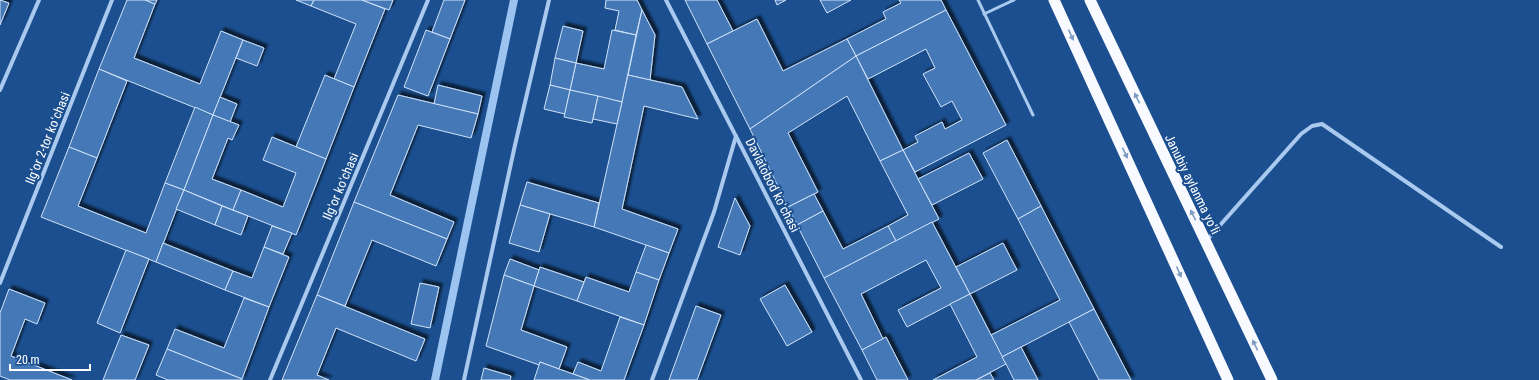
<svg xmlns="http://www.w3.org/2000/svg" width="1539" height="380" viewBox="0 0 1539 380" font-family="'Roboto Condensed',sans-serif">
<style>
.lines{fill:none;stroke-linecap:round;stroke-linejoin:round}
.stream{stroke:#9cc4f0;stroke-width:8}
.building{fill:#4478b7;stroke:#cfe3fa;filter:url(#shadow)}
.service{stroke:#a9c9ee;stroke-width:3}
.minor{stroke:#a9c9ee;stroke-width:4}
.trunk{stroke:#f8faff;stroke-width:11}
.oneway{fill:#7e9cc1}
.labels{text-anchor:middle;stroke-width:4;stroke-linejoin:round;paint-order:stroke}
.street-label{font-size:13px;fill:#fff;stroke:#1b4f8f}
</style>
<defs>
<filter id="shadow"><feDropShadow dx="3.5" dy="-3.5" stdDeviation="1" flood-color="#0009"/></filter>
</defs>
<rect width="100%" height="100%" fill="#1b4f8f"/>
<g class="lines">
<path class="stream" d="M435 380 514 0"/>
</g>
<g class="building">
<path d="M0 0 9 3 0 25Z"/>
<path d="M127 0H145L155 4 134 58 200 84 221 31 243 40 213 115 99 69Z"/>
<path d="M145 0H157L155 4Z"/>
<path d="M296 0H314L311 6Z"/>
<path d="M314 0H362L385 9 354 87 334 79 356 24 311 6Z"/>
<path d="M362 0H393L389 10Z"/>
<path d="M444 0H465L450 39 432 32Z"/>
<path d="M606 0H637L642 10 636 35 615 30 619 11 605 8Z"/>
<path d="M685 0H717L733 31 707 44Z"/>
<path d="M775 0H786L777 5Z"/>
<path d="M820 0H851L827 13Z"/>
<path d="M899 0H941L946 10 856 56 847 39 886 19 883 12 901 3Z"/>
<path d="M642 10 655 35 650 80 628 75Z"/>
<path d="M946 10 1006 125 915 172 903 150 918 142 915 136 942 122 945 129 962 120 952 101 941 107 923 74 935 68 926 49 868 79 856 56Z"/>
<path d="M757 19 783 71 847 39 856 56 750 129 707 44Z"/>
<path d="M563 26 583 31 576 63 555 58Z"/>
<path d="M426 30 450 39 428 96 404 87Z"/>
<path d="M612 30 636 35 622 102 570 90 576 63 604 69Z"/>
<path d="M243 40 264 48 257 66 236 58Z"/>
<path d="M856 56 903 150 880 161 847 96 788 133 818 192 788 207 750 129Z"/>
<path d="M555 58 576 63 570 90 550 85Z"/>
<path d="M99 69 127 81 97 158 69 147Z"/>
<path d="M325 75 354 87 326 159 296 147Z"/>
<path d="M628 75 682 87 698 119 644 106 622 209 678 229 669 253 594 227Z"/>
<path d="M438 85 482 96 478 114 434 104Z"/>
<path d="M550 85 570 90 565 114 544 109Z"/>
<path d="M570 90 598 96 592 123 564 117Z"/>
<path d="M398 95 478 114 471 138 418 125 390 195 454 222 447 239 354 202Z"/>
<path d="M598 96 622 102 617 124 593 119Z"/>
<path d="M220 97 237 104 230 122 213 115Z"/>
<path d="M195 107 213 115 184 190 165 183Z"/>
<path d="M213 115 239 125 232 140 228 138 212 179 241 190 233 210 184 190Z"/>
<path d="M272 137 326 159 296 235 233 210 241 190 283 207 296 173 263 160Z"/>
<path d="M1007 140 1041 206 1018 219 983 153Z"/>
<path d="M69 147 97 158 78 206 146 233 165 183 184 190 156 262 41 217Z"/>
<path d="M903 150 939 219 896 241 888 226 908 215 880 161Z"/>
<path d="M969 153 983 179 932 205 918 179Z"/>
<path d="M527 182 599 203 594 227 520 205Z"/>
<path d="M184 190 222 206 215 225 176 209Z"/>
<path d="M814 194 823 211 797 225 788 207Z"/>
<path d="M735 198 750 226 740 255 718 247Z"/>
<path d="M354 202 447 239 436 266 372 240 345 306 317 295Z"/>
<path d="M520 205 550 214 539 252 509 243Z"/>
<path d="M222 206 248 216 241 235 215 225Z"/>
<path d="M1041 206 1094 309 1002 357 991 335 1060 300 1018 219Z"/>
<path d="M823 211 843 249 888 226 896 241 824 278 797 225Z"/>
<path d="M932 222 970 294 907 327 898 310 941 288 926 260 861 294 883 339 862 350 824 278Z"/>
<path d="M272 226 292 233 283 254 264 247Z"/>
<path d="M163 243 233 271 225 290 156 262Z"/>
<path d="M1003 243 1017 270 970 294 956 267Z"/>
<path d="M646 245 669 253 659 280 636 272Z"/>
<path d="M264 247 289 257 269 307 225 290 233 271 252 278Z"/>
<path d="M126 250 149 259 120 333 97 323Z"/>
<path d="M510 259 539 270 534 286 504 275Z"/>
<path d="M540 267 584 282 577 301 534 286Z"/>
<path d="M636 272 659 280 644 325 577 301 586 277 629 292Z"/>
<path d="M504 275 534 286 521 330 567 347 559 369 540 362 539 365 486 346Z"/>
<path d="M420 283 439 287 430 328 411 324Z"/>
<path d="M785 285 812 332 787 346 760 299Z"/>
<path d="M9 289 45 303 37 324 25 319 11 356 72 380H10L0 376V313Z"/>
<path d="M970 294 1006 364 976 380H933L977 357 950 304Z"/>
<path d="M317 295 425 339 416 361 336 328 317 375 329 380H282Z"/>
<path d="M244 298 269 307 242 379 167 349 175 329 224 348Z"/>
<path d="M696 306 721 315 697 380H669Z"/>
<path d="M1094 309 1131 380H1099L1069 322Z"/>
<path d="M620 317 644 325 624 380H590L573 374 578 362 601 371Z"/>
<path d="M121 335 149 345 135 380H103Z"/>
<path d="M886 337 908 380H877L862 350Z"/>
<path d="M1021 347 1038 380H1014L1006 364 1002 357Z"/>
<path d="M167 349 242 379V380H168L156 375Z"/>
<path d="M540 362 559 369 590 380H534Z"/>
<path d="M484 368 511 376 510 380H481Z"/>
<path d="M990 373 994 380H976Z"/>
</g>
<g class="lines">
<g class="service">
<path d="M978 0 1033 115"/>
<path d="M984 14 1014 0"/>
</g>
<g class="minor">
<path d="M666 0 861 380"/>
<path d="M0 90 39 0"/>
<path d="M1206 241 1301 134 1312 126 1322 124 1501 247"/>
<path d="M0 283 112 0"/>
<path d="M270 380 428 0"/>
<path d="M464 380 515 145 549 0"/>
<path d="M652 380 714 212 736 136"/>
</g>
<g class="trunk">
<path d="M1054 0 1228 380"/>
<path d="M1090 0 1272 380"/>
</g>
</g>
<defs><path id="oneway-solid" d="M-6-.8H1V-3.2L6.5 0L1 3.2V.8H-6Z"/></defs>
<g class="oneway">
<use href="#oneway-solid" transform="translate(1071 35) rotate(65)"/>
<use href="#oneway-solid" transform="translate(1137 98) rotate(-116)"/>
<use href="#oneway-solid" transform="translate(1125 153) rotate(65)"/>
<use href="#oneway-solid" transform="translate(1193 215) rotate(-116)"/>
<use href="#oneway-solid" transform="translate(1179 272) rotate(66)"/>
<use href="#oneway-solid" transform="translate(1255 345) rotate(-116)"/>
</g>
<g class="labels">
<g class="street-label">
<text transform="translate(47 138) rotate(-68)" y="5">Ilgʻor 2-tor koʻchasi</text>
<text transform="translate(1193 184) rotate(64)" y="5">Janubiy aylanma yoʻli</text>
<text transform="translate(773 185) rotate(63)" y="5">Davlatobod koʻchasi</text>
<text transform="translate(340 186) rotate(-67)" y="5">Ilgʻor koʻchasi</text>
</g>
</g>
<path d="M10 364v6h80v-6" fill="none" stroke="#ffffff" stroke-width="2"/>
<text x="16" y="364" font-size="12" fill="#ffffff" stroke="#1b4f8f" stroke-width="3" paint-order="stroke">20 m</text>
</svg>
